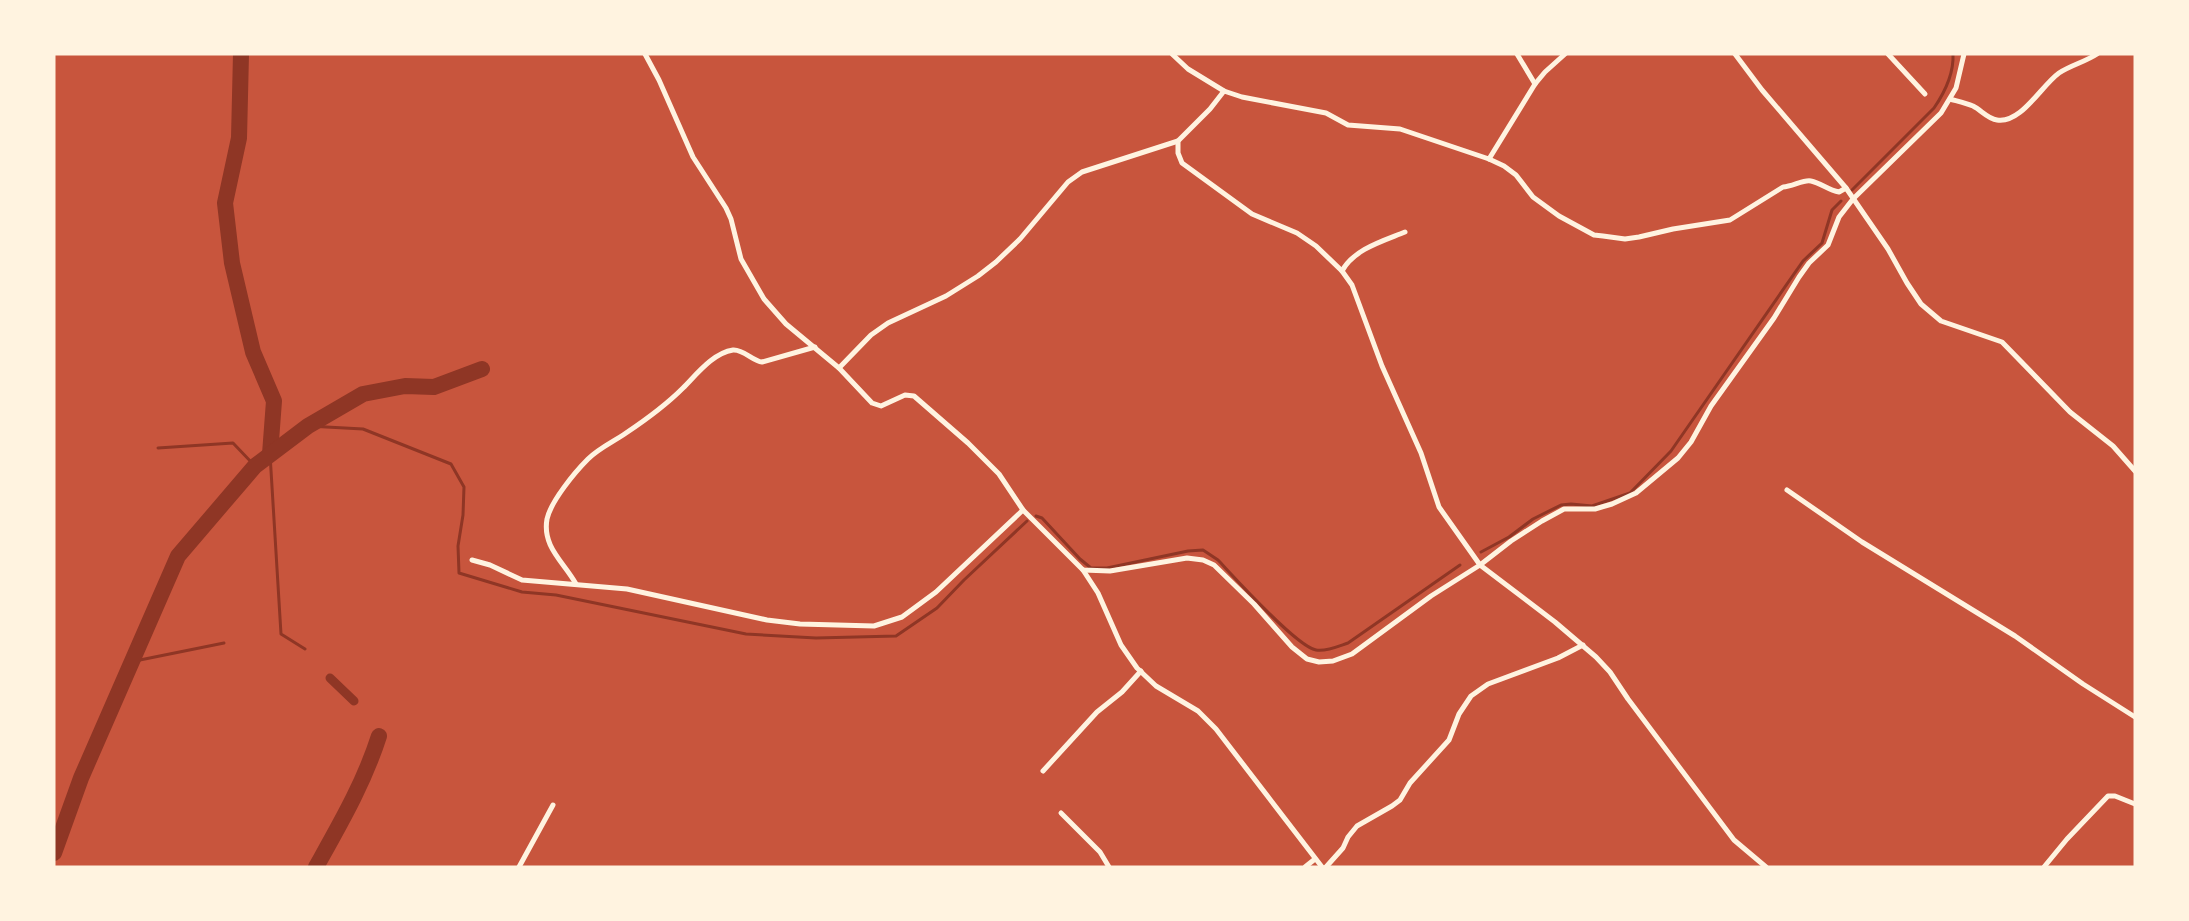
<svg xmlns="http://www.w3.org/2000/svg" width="2189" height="921" viewBox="0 0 2189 921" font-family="Literata,serif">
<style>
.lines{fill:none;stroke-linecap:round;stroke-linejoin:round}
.stream{stroke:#8f3625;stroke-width:3}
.canal{stroke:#8f3625;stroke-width:9}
.river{stroke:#8f3625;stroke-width:16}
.minor{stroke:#fff3e0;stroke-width:5}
</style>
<rect width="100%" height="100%" fill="#c8553d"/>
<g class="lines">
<g class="stream">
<path d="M1852 190 1934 108C1945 92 1954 74 1953 54"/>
<path d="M308 426 363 429 451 464 464 487 463 515 458 546 459 573 522 592 556 595 746 634 816 638 896 636 937 608 964 580 1027 521"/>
<path d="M158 448 233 443 255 466"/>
<path d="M270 454 281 634 305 649"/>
<path d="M1036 516 1042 518 1080 559 1091 568H1107L1188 551 1203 550 1218 560C1235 578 1296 646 1316 650 1326 652 1339 646 1348 643L1460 565"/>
<path d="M1481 552 1509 537 1533 519 1561 505 1571 504 1592 506 1630 493 1671 451 1803 261 1822 243 1832 210 1841 201"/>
<path d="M130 662 224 643"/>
</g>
<path class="canal" d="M330 678 354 701"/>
<g class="river">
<path d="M241 54 239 138 225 203 232 263 253 352 274 401 270 454"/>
<path d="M54 853 81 778 178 556 255 466 308 426 363 394 405 386 434 387 482 369"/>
<path d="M316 867C340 824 364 783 379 736"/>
</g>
<g class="minor">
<path d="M645 54 659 80 693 157 726 208 731 219 741 259 764 299 786 324 839 368 872 403 881 406 905 395 914 396 968 443 999 474 1023 510 1083 570 1110 571 1187 558 1203 560 1214 565 1254 604 1292 647 1307 659 1319 662 1333 661 1352 654 1431 596 1480 565 1511 541 1542 521 1564 509H1595L1612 504 1636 493 1678 458 1691 442 1711 406 1774 318 1799 277 1809 263 1828 245 1839 217 1853 199 1941 113 1956 88 1964 54"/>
<path d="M1172 54 1188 69 1224 91"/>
<path d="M1517 54 1535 84"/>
<path d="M1735 54 1762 90 1846 188 1888 249 1907 283 1921 304 1941 321 2002 342 2070 412 2113 446 2135 471"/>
<path d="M1888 54 1925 94"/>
<path d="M1950 99C1957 101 1966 103 1973 106 1981 110 1988 119 1997 120 2021 124 2041 86 2059 73 2071 65 2085 62 2097 54"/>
<path d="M1489 159 1535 84 1545 72 1565 54"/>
<path d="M1342 271C1354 249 1383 241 1405 232"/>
<path d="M839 368 871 335 888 323 946 296 978 276 996 262 1020 239 1068 182 1082 172 1178 141"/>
<path d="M1787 490 1862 542 2015 636 2083 684 2135 717"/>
<path d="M472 560 490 565 522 580 627 589 767 620 800 624 874 626 902 617 936 592 1023 510"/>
<path d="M1083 570 1098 593 1121 645 1137 668 1156 686 1198 711 1216 729 1322 867"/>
<path d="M576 584C564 562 542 547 547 519 551 501 575 472 588 459 599 448 613 442 626 433 644 421 668 403 683 388 697 374 713 353 733 350 743 349 753 361 762 362L815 347"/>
<path d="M1043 771 1097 712 1122 692 1141 671"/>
<path d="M1061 813 1100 852 1109 867"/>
<path d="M519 867 553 805"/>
<path d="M1305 867 1315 859"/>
<path d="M1326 867 1343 848 1348 837 1357 826 1392 806 1400 800 1410 783 1449 740 1459 714 1471 696 1488 684 1558 658 1583 645"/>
<path d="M1766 867 1734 840 1628 699 1610 672 1596 657 1555 622 1480 565 1439 507 1421 453 1382 366 1352 285 1342 271 1316 246 1297 233 1252 214 1182 163 1178 153V141L1210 109 1224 91 1242 97 1326 113 1348 125 1400 129 1489 159 1504 166 1516 175 1533 197 1559 216 1594 235 1603 236 1625 239 1639 237 1673 229 1730 220 1783 187C1792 187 1804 179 1811 181 1821 183 1828 190 1839 192L1846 188"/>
<path d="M2044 867 2067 839 2108 796H2115L2135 804"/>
</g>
</g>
<rect width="2189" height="921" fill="none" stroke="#fff3e0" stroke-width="111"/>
</svg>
